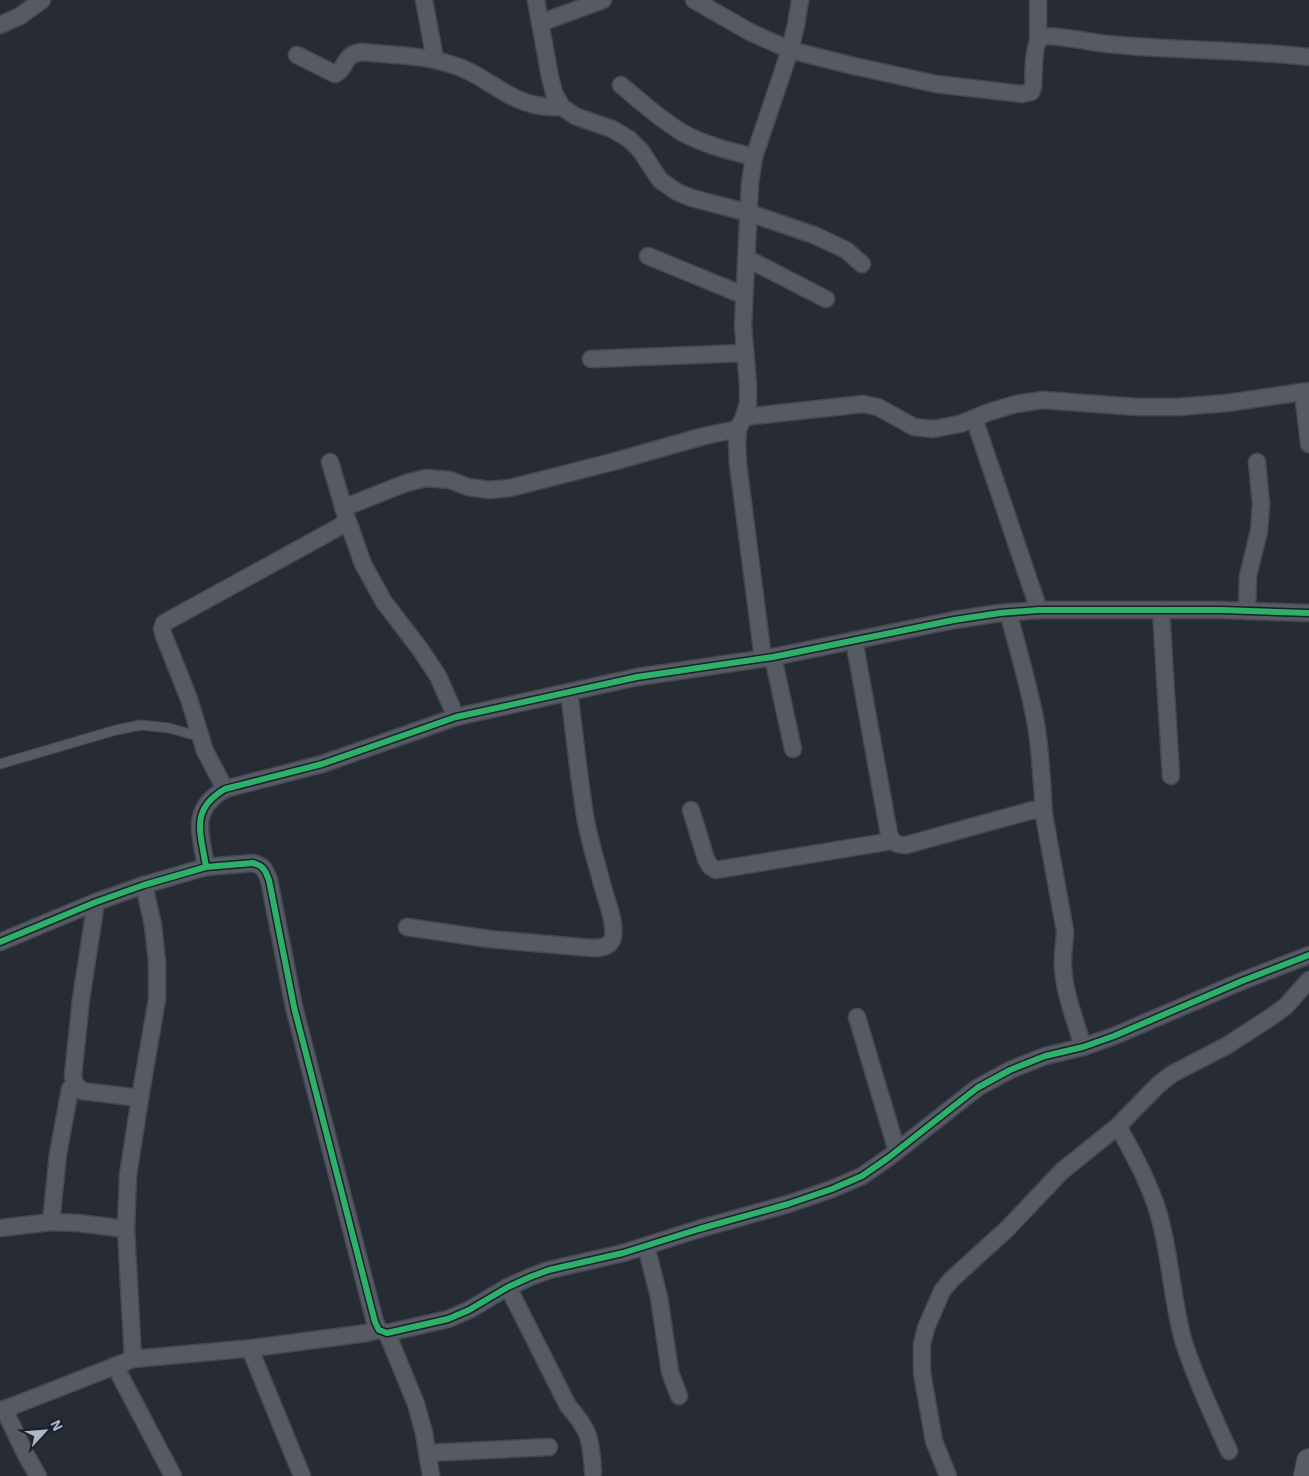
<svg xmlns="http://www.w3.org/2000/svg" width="1309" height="1476" viewBox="0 0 1309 1476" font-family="'IBM Plex Sans',sans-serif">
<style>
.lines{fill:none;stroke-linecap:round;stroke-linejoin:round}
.lane-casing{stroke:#44474f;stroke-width:11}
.street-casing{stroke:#44474f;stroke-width:19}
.secondary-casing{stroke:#44474f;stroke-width:26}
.lane{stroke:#565a62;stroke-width:9}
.street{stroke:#565a62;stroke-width:16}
.secondary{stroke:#595d68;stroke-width:24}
.cycleway-casing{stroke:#19202f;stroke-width:9}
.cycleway{stroke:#2db169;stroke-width:6}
</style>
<rect width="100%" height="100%" fill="#262b34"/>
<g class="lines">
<defs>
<path id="lane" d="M0 764 116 730 141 725 169 728 201 737"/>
<g id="street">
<path d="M424 0 435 59"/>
<path d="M536 0 550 77 554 93 562 107 575 116 612 129 629 139 641 151 660 180 677 192 692 198 749 213 814 235 846 250 862 264"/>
<path d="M694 0 750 32 790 50 854 66 936 84 1022 94 1031 92 1033 87C1034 76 1032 42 1043 37 1050 34 1096 43 1107 44 1174 51 1242 49 1309 57"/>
<path d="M540 23 603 0"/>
<path d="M0 25 20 16 42 0"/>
<path d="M1038 41V0"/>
<path d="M297 55 335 74C348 68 342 55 361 52 393 55 426 55 456 66 482 74 503 96 528 103 539 107 550 107 562 107"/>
<path d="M621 85C641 102 661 120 683 133 705 145 730 151 754 157"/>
<path d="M648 256 743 295"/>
<path d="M746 258 826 299"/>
<path d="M591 359 744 353"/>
<path d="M1303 392 1309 444"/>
<path d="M744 417 863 404 878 407 914 427 933 429 960 424 989 412 1016 404 1043 400 1137 407H1177L1227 403 1309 391"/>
<path d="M974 418 1039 610"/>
<path d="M330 462 345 513 363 564 384 602 420 649 438 676 456 717"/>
<path d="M343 508 406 483 426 478 450 480 468 487 489 490 510 488 616 461 704 436 738 429"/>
<path d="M1161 610 1171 776"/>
<path d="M1247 611 1248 576 1259 531 1261 504 1257 462"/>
<path d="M1008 612C1018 649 1029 686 1036 724 1041 754 1042 785 1044 815"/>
<path d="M854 640 889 834C893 843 896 845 906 845L1033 810 1039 811 1044 815 1065 931C1065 943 1062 954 1063 966 1064 993 1076 1022 1083 1047"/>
<path d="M773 657 793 749"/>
<path d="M763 658 738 464 737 443 738 429 744 417 748 403V384L743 326 750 183 754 157 790 50 796 25 800 0"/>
<path d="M225 789 205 751 189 699 164 636 162 629 164 623 348 522"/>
<path d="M691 810 706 859 710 866 716 870 892 841"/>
<path d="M206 867 253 863C264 866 265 870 269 880L294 1007 375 1322 379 1330 387 1333 448 1319 469 1310 508 1287 530 1277 549 1270 623 1253 699 1229 788 1204 832 1189 862 1176 888 1158 977 1088 1010 1070 1045 1056 1083 1047 1114 1036 1242 981 1309 955"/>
<path d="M144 885 153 925 157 962V999L140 1098 128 1175 126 1229 133 1359 253 1348 367 1333 379 1330"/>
<path d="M96 902 81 999 73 1076 75 1084 82 1091 140 1098"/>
<path d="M407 927 489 939 592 948C599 948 608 948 612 940 618 925 604 895 601 880 595 857 587 833 584 809 578 770 574 731 569 692"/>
<path d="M0 942 96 902 144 885 206 867C201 833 189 810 225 789L322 764 456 717 637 677 773 657 954 620 1000 613 1039 610H1221L1309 613"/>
<path d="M857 1017 897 1151"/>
<path d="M1118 1126C1136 1159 1154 1191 1162 1227 1171 1265 1173 1305 1184 1343 1196 1380 1213 1416 1229 1451"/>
<path d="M51 1222 58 1154 70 1089 75 1084"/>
<path d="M0 1228 51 1222 78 1223 126 1229"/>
<path d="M646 1246 659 1297 670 1372 679 1396"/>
<path d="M508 1287 568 1406C590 1430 591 1440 593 1472"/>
<path d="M387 1333 416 1404 424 1433 431 1476"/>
<path d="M250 1349 302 1476"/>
<path d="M115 1366 173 1476"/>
<path d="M4 1409 26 1455 38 1476"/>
<path d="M0 1411 133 1359"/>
<path d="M427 1453 549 1447"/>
<path d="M948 1476 934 1441 922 1373V1344L926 1328 942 1291 951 1280 1008 1228 1062 1171 1118 1126 1158 1085 1172 1074 1226 1046 1271 1017 1286 1006 1309 980"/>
</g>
<path id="secondary" d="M1306 1476 1309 1461"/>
</defs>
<use href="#lane" class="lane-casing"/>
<use href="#street" class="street-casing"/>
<use href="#secondary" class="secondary-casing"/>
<use href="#lane" class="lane"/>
<use href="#street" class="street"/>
<use href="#secondary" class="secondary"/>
<defs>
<g id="cycleway">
<path d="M206 867 253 863C264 866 265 870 269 880L294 1007 375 1322 379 1330 387 1333 448 1319 469 1310 508 1287 530 1277 549 1270 623 1253 699 1229 788 1204 832 1189 862 1176 888 1158 977 1088 1010 1070 1045 1056 1083 1047 1114 1036 1242 981 1309 955"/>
<path d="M0 942 96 902 144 885 206 867C201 833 189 810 225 789L322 764 456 717 637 677 773 657 954 620 1000 613 1039 610H1221L1309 613"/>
</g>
</defs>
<use href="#cycleway" class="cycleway-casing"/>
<use href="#cycleway" class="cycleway"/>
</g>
<g transform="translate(45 1431) rotate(64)" stroke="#19202f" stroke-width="4" paint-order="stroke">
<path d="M0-4L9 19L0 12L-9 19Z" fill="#aeb5c7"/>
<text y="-8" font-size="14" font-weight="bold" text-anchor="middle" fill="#aeb5c7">N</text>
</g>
</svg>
